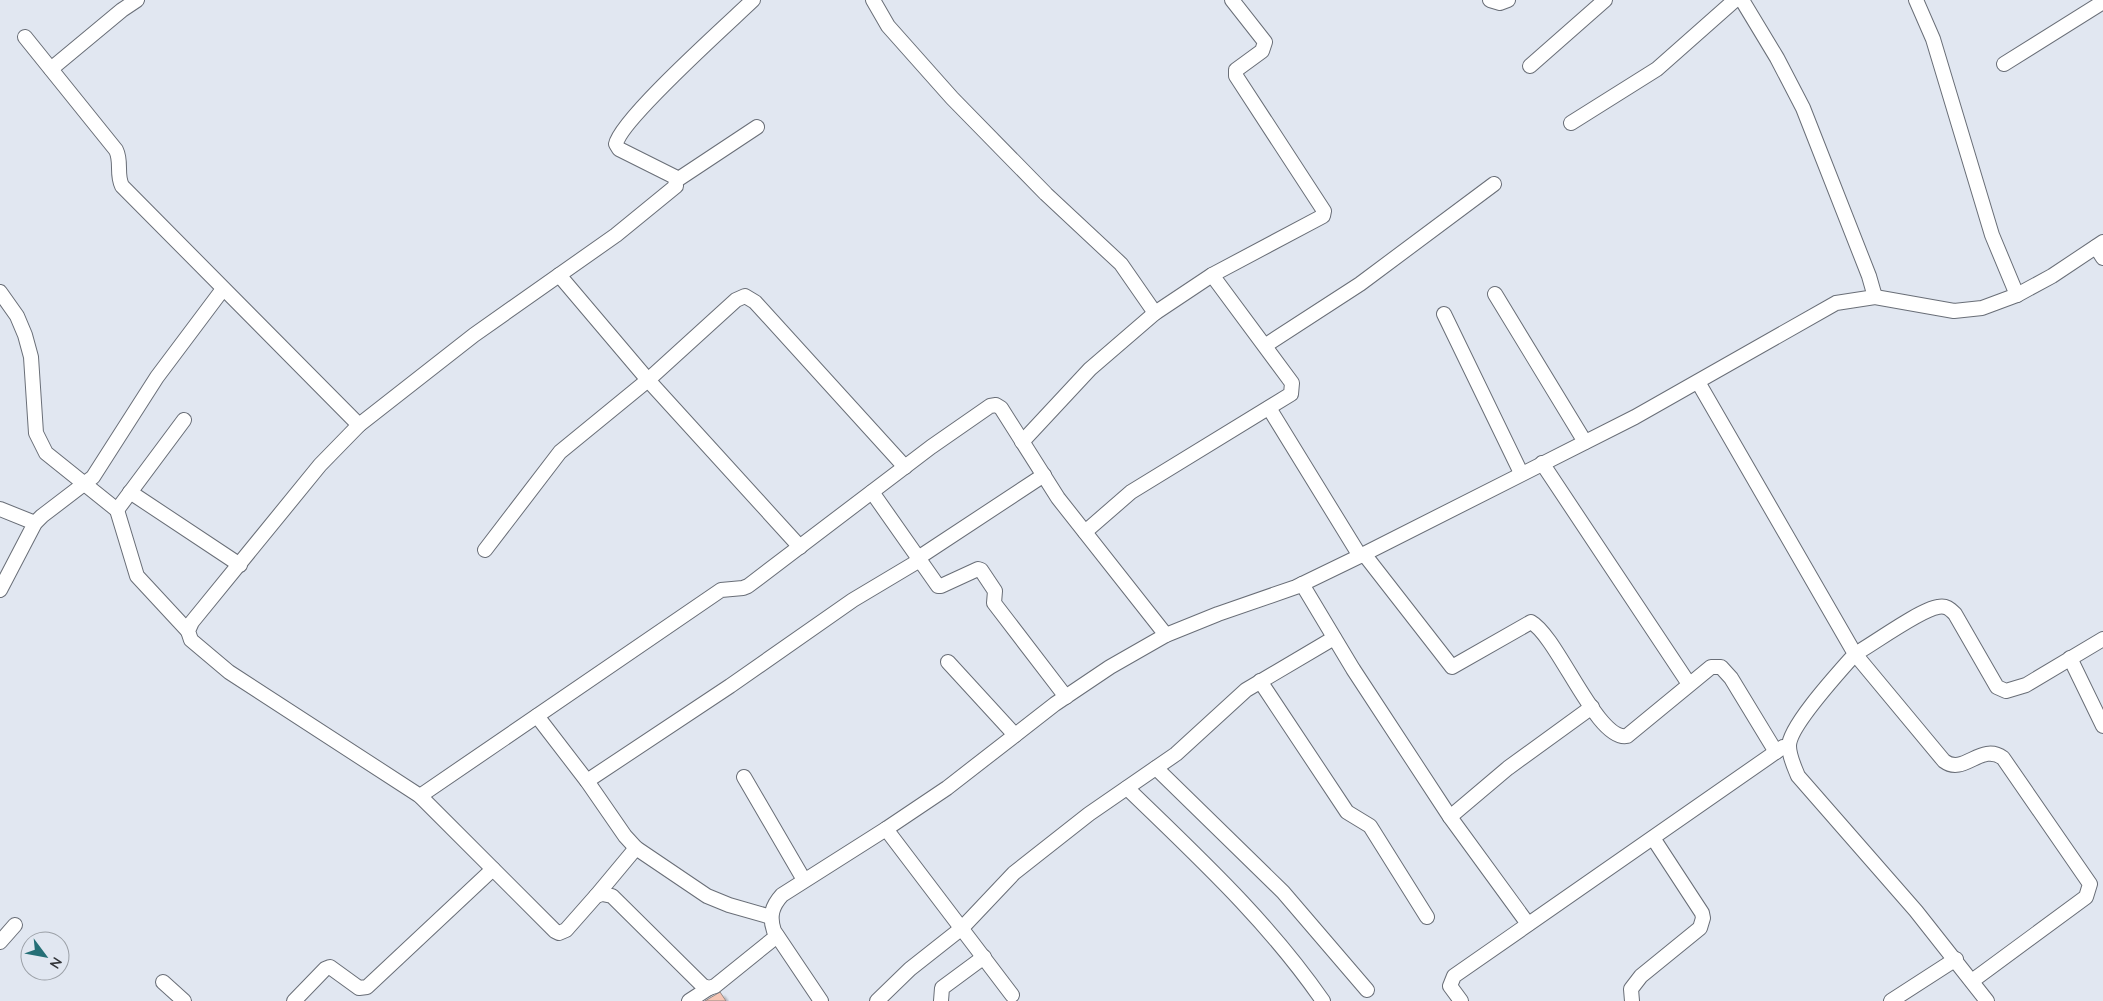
<svg xmlns="http://www.w3.org/2000/svg" width="2103" height="1001" viewBox="0 0 2103 1001" font-family="Quicksand,sans-serif">
<style>
.building{fill:#f7c6b5;stroke:#958985;filter:url(#shadow)}
.lines{fill:none;stroke-linecap:round;stroke-linejoin:round}
.minor-casing{stroke:#696e77;stroke-width:16}
.minor{stroke:#fff;stroke-width:14}
</style>
<defs>
<filter id="shadow"><feDropShadow dx="4.5" dy="4.5" stdDeviation="1" flood-color="#0004"/></filter>
</defs>
<rect width="100%" height="100%" fill="#e1e7f1"/>
<path class="building" d="M720 992 726 1001H705Z"/>
<g class="lines">
<defs>
<g id="minor">
<path d="M753 0C729 23 620 120 616 144L619 149 675 177 676 186 616 235 474 335 359 425 320 465 192 622 188 631 191 640 229 672 420 796 555 931 559 933 566 930 596 896 602 894 612 896 703 986 709 988 715 986 777 936"/>
<path d="M873 0 888 26 952 98 1046 194 1121 264 1155 313"/>
<path d="M1490 0 1500 3 1508 0"/>
<path d="M1742 0 1777 58 1803 108 1869 276 1875 297"/>
<path d="M1916 0 1933 39 1992 235 2017 295"/>
<path d="M25 37 116 150C122 162 116 174 122 186L359 425"/>
<path d="M2004 64 2103 2"/>
<path d="M1530 66 1605 0"/>
<path d="M51 69 122 10 137 0"/>
<path d="M1571 123 1657 69 1735 0"/>
<path d="M677 180 757 127"/>
<path d="M2096 247 2103 258"/>
<path d="M559 275 648 380 800 547"/>
<path d="M0 292 17 316 25 335 31 357 36 433 46 453 117 510 137 576 188 631"/>
<path d="M1495 294 1585 442"/>
<path d="M1444 314 1521 473"/>
<path d="M1266 345 1360 284 1494 184"/>
<path d="M1698 382 1855 654C1841 670 1789 726 1789 746 1789 756 1794 766 1798 776L1916 911 1987 1001"/>
<path d="M1269 408 1360 556"/>
<path d="M1022 442 1090 369 1155 313 1212 275 1323 216 1324 211 1236 76V70L1262 51 1265 42 1232 0"/>
<path d="M1542 463 1689 684"/>
<path d="M130 492 240 565"/>
<path d="M872 492 938 586H941L978 569 981 570 995 591 994 603 1066 697"/>
<path d="M0 509 35 523"/>
<path d="M117 510 184 420"/>
<path d="M1085 532 1131 492 1291 394 1292 383 1212 275"/>
<path d="M485 550 560 452 648 380 736 300 745 296 755 302 905 467"/>
<path d="M1364 554 1452 667 1531 622C1558 637 1597 742 1627 736L1711 667H1721L1731 678 1776 752"/>
<path d="M918 558 1044 475"/>
<path d="M1302 584 1353 669 1450 817 1528 924"/>
<path d="M0 590 35 523 42 516 93 477 157 377 223 289"/>
<path d="M2070 658 2103 726"/>
<path d="M948 662 1015 735"/>
<path d="M1260 681 1347 812 1370 826 1427 917"/>
<path d="M537 716 587 781 625 836 636 848 707 896 729 905 771 917"/>
<path d="M1156 768 1283 892 1367 990"/>
<path d="M744 777 804 880"/>
<path d="M587 781 730 686 853 600 920 560"/>
<path d="M1127 788C1197 856 1267 920 1323 1001"/>
<path d="M420 796 721 590 743 588 748 586 931 447 990 406 996 405 1001 408 1058 498 1166 635"/>
<path d="M1450 817 1508 768 1592 707"/>
<path d="M886 829 1012 995"/>
<path d="M596 896 636 848"/>
<path d="M0 942 15 925"/>
<path d="M1972 981 2086 897 2090 884 2003 758C1981 742 1964 776 1944 761L1855 654C1873 644 1921 609 1938 607 1946 605 1950 609 1955 614L1997 687 2006 691 2026 685 2103 639"/>
<path d="M163 982 184 1001"/>
<path d="M294 1001 325 969 330 967 359 988 367 987 493 869"/>
<path d="M689 1001 709 988"/>
<path d="M821 1001 774 931C769 916 772 906 782 895L886 829 947 788 1055 704 1110 667 1166 635 1218 614 1296 587 1360 556 1635 417 1836 303 1875 297 1954 311 1982 308 2017 295 2052 276 2103 242"/>
<path d="M877 1001 910 969 962 928 1014 873 1089 814 1176 754 1246 690 1334 638"/>
<path d="M941 1001 942 988 984 957"/>
<path d="M1461 1001 1450 986 1454 976 1783 747"/>
<path d="M1632 1001 1631 989 1641 976 1700 928 1703 918 1702 913 1653 838"/>
<path d="M1891 1001 1956 959"/>
</g>
</defs>
<use href="#minor" class="minor-casing"/>
<use href="#minor" class="minor"/>
</g>
<g transform="translate(45 956) rotate(122)"><circle r="24" fill="#e1e7f1" stroke="#9ba0a7"/>
<path d="M0-4L9 19L0 12L-9 19Z" fill="#256f76"/>
<text y="-8" font-size="14" font-weight="bold" text-anchor="middle" fill="#333539">N</text>
</g>
</svg>
